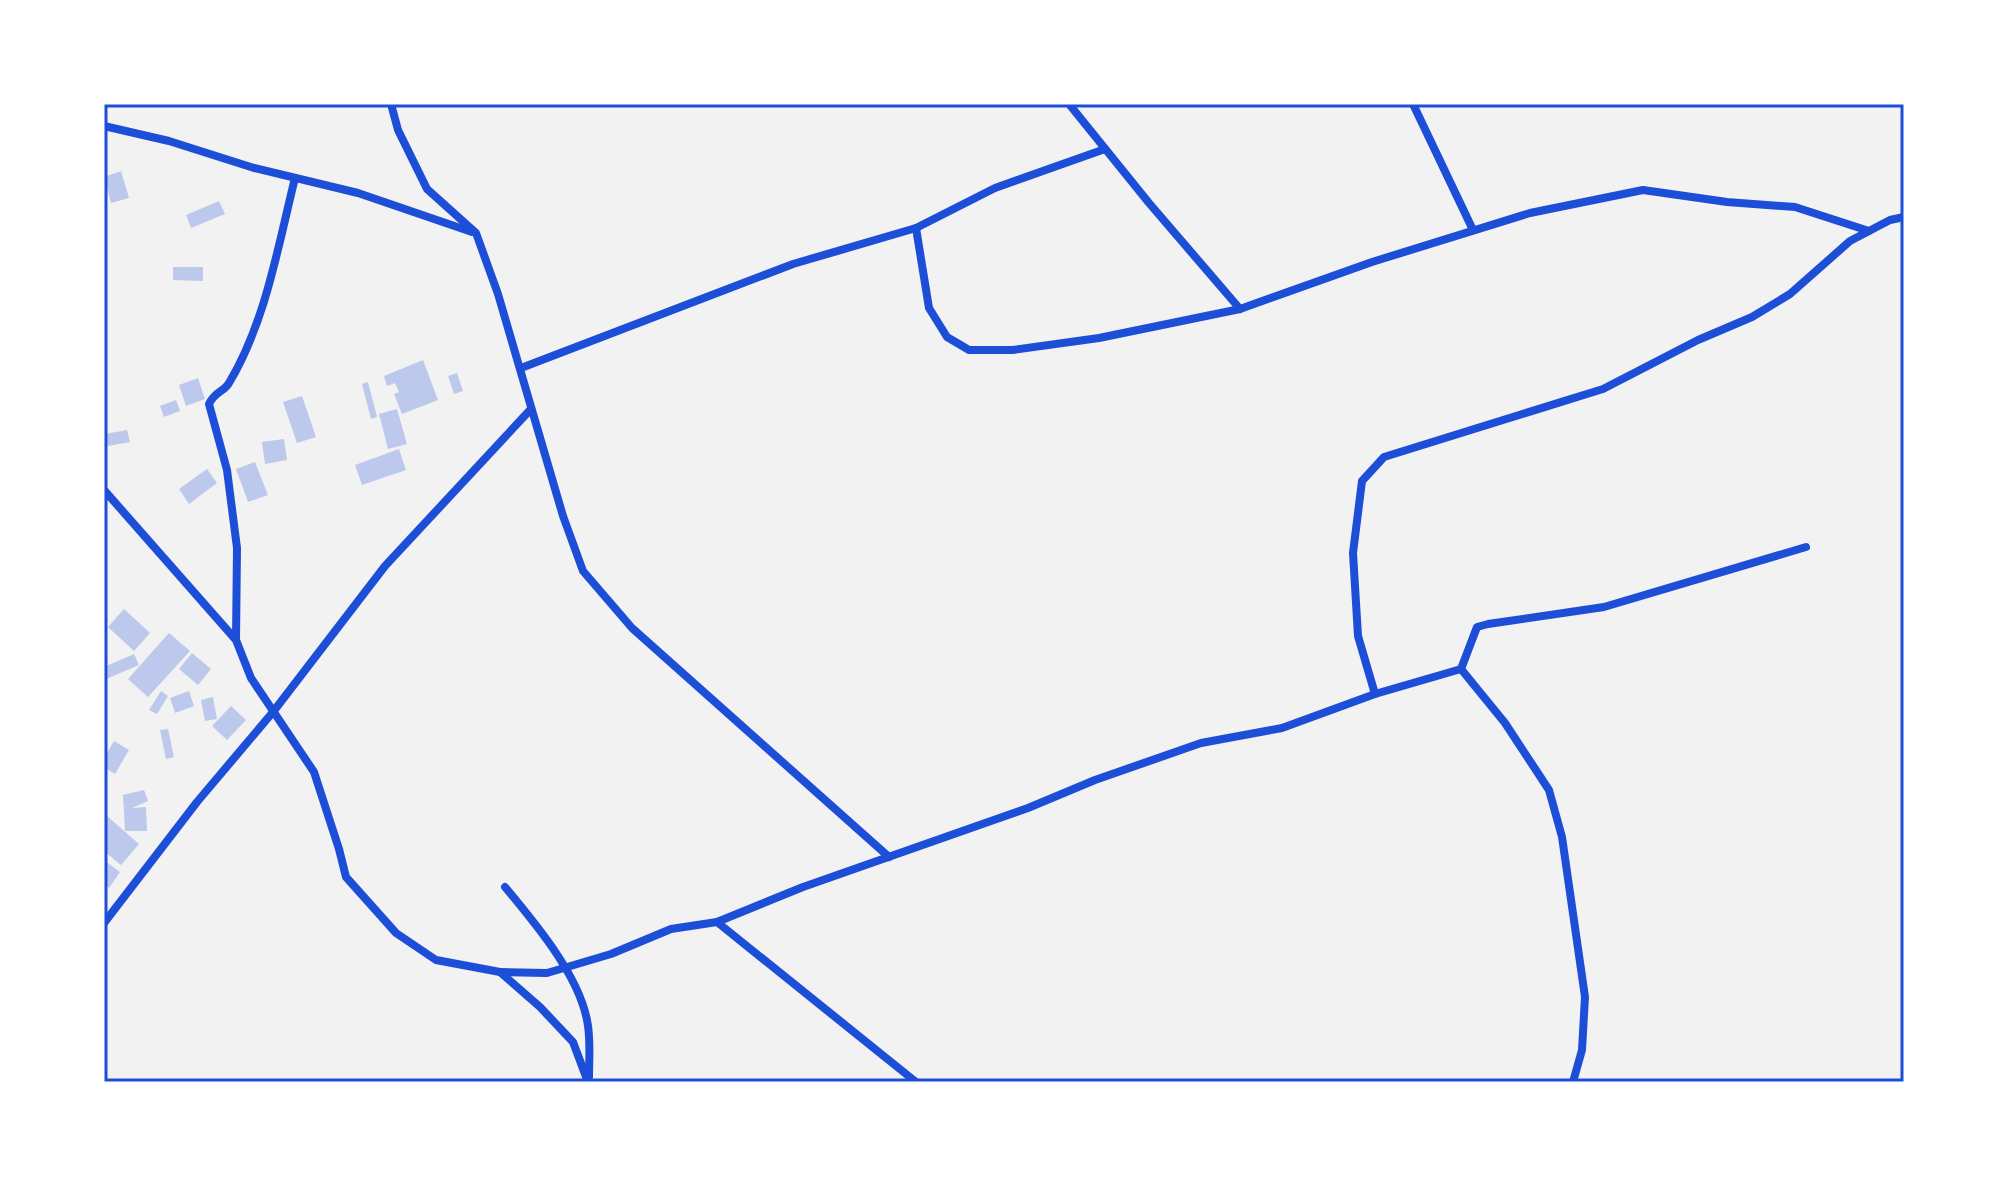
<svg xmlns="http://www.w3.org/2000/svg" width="2008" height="1186" viewBox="0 0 2008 1186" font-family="'Roboto Serif',serif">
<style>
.building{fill:#bdc9ec}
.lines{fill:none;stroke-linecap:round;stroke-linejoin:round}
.minor{stroke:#1d4ed8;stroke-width:8}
.neatline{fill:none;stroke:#1d4ed8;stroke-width:3}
</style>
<rect width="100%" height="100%" fill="#f2f2f2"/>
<g class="building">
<path d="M121 171 129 198 111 203 104 177Z"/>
<path d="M219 201 225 214 191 228 186 215Z"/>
<path d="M173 267H203V281L173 280Z"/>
<path d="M423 360 438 400 402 414 394 394 399 392 395 383 387 386 384 376Z"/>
<path d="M457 373 463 391 454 394 448 376Z"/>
<path d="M198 378 205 399 186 406 179 385Z"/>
<path d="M368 382 377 417 371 419 362 384Z"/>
<path d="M302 396 316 437 297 443 283 402Z"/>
<path d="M176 400 180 411 164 417 160 406Z"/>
<path d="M397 409 407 444 388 449 379 414Z"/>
<path d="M127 430 130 442 108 446 105 434Z"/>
<path d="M284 439 287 460 265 464 262 442Z"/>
<path d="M399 449 406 470 362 485 355 465Z"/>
<path d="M255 462 268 495 248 502 236 469Z"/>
<path d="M207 469 217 483 189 504 179 489Z"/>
<path d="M124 609 150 633 134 651 108 627Z"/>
<path d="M169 633 190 651 148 697 128 679Z"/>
<path d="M192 653 211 669 198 685 179 669Z"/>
<path d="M134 654 139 665 104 680V667Z"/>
<path d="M161 691 168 696 157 714 149 710Z"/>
<path d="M189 691 194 706 175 713 170 698Z"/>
<path d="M213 697 217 719 205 721 201 700Z"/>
<path d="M231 706 246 720 227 740 212 726Z"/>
<path d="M168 729 174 757 166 759 160 730Z"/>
<path d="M114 741 129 750 115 774 104 767V758Z"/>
<path d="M144 790 148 801 132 808 146 807 147 831H125L123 795Z"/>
<path d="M107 816 139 844 121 865 104 851V820Z"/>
<path d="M105 861 120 872 109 888 104 884Z"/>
</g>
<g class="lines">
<g class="minor">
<path d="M391 104 398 130 427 189 476 233 498 294 563 516 583 571 632 628 889 857"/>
<path d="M1069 104 1149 203 1240 309"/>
<path d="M1413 104 1473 230"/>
<path d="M104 126 169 141 254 168 358 193 472 232"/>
<path d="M916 228 929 308 947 337 969 350H1013L1099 338 1240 309 1372 262 1530 213 1643 190 1727 202 1795 207 1869 231"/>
<path d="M521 368 793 264 916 228 995 188 1105 149"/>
<path d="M104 490 236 640 251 678 314 772 339 849 346 877 396 933 436 960 500 972 540 1007 573 1042 588 1082"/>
<path d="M236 639 237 548 227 470 209 404C215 391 224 392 229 383 266 321 278 246 295 178"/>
<path d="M1461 669 1505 723 1549 790 1562 837 1585 997 1582 1050 1573 1082"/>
<path d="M1375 694 1358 636 1353 553 1362 481 1384 457 1603 389 1698 340 1752 317 1790 294 1850 241 1890 220 1904 217"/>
<path d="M505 887C535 923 578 974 587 1020 591 1038 589 1059 589 1077"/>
<path d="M717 922 916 1082"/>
<path d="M104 923 197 802 273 712 385 566 531 409"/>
<path d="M500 972 547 973 611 954 671 929 717 922 803 887 1028 808 1095 780 1201 743 1282 728 1375 694 1461 669 1477 627 1488 624 1604 607 1806 547"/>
</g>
</g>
<rect width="2008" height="1186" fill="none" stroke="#ffffff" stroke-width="212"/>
<rect x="106" y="106" width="1796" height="974" class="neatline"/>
</svg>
